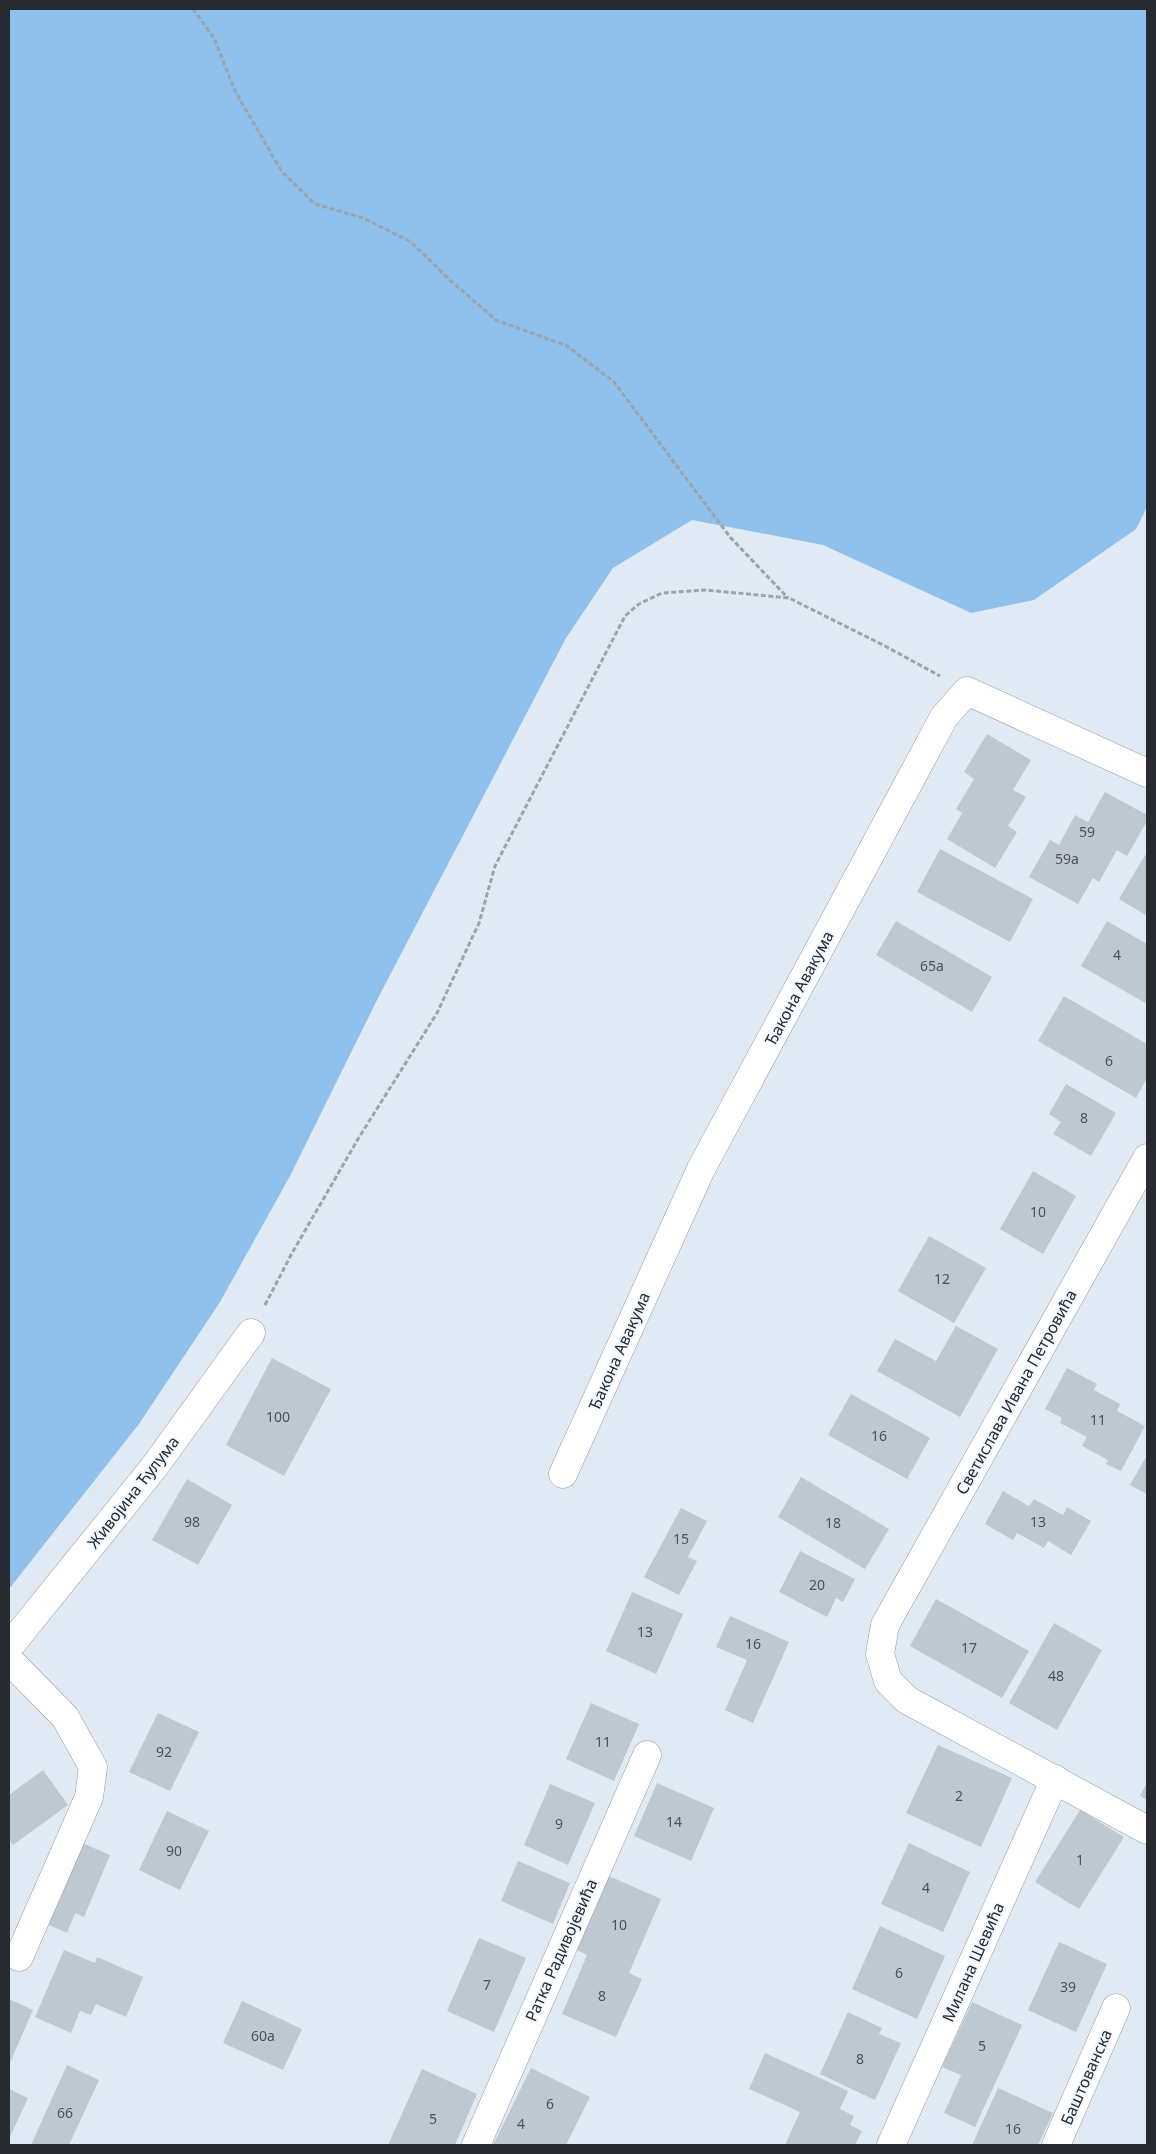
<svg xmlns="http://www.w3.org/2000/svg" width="1156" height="2154" viewBox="0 0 1156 2154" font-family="'Noto Sans',sans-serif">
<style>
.forest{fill:#90c1ec}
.building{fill:#bec8d1}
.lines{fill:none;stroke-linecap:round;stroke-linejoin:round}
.street-casing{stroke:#939ca5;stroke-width:29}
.path{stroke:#9ca4ac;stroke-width:3;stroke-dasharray:5 2.5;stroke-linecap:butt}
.street{stroke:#fff;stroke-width:28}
.labels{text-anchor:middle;stroke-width:4;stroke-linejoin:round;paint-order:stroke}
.number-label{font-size:14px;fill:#4d5258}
.street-label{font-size:16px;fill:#272b2f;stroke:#eff7ff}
</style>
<rect width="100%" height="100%" fill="#e0eaf4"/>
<path class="forest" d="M9 9H1147V507L1136 529 1034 600 971 613 823 545 692 520 613 568 566 638 377 1000 290 1176 220 1302 139 1424 9 1589Z"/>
<g class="building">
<path d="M987 734 1031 760 1013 790 1026 797 1008 826 1017 832 995 868 947 839 962 813 956 809 974 779 964 772Z"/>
<path d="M1105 792 1147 815V821L1127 856 1117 850 1099 882 1093 878 1078 904 1029 877 1050 840 1059 845 1075 815 1088 822Z"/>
<path d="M940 849 1033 899 1010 942 917 892Z"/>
<path d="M1145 855 1147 856V916L1119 899Z"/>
<path d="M896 921 992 977 972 1012 876 955Z"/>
<path d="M1107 921 1147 944V1004L1081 966Z"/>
<path d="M1064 996 1147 1044V1078L1136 1098 1038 1041Z"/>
<path d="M1066 1084 1116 1113 1091 1156 1053 1134 1061 1122 1049 1114Z"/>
<path d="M1033 1171 1076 1196 1043 1254 1000 1229Z"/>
<path d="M929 1236 986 1268 954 1323 898 1291Z"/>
<path d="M956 1326 998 1349 960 1417 877 1371 895 1339 936 1361Z"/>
<path d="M272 1358 331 1389 284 1476 226 1445Z"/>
<path d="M1067 1368 1097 1384 1094 1390 1120 1404 1117 1411 1145 1426 1121 1471 1106 1464 1108 1460 1082 1446 1087 1437 1060 1423 1062 1418 1045 1409Z"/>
<path d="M851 1394 930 1438 907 1479 828 1435Z"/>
<path d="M1147 1455V1494L1130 1485Z"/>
<path d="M801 1477 889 1529 865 1569 778 1517Z"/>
<path d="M187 1479 232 1505 198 1565 152 1540Z"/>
<path d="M1003 1491 1029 1506 1034 1499 1063 1515 1067 1507 1091 1521 1071 1555 1048 1541 1044 1548 1017 1533 1013 1540 985 1524Z"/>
<path d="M681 1508 707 1521 688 1557 697 1561 679 1595 644 1577Z"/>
<path d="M800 1551 855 1579 843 1602 836 1598 827 1617 779 1592Z"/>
<path d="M632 1592 683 1614 656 1674 606 1651Z"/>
<path d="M936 1599 1029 1651 1002 1698 910 1646Z"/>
<path d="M730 1616 789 1642 753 1723 725 1710 747 1660 716 1647Z"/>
<path d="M1054 1623 1102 1650 1057 1730 1009 1703Z"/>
<path d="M591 1703 639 1724 614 1781 566 1759Z"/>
<path d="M158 1713 199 1732 170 1791 129 1772Z"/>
<path d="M938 1745 1012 1778 981 1847 906 1813Z"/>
<path d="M43 1770 68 1805 13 1845 9 1839V1795Z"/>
<path d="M1147 1782V1800L1140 1796Z"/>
<path d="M657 1783 714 1808 691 1861 634 1836Z"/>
<path d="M550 1784 595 1803 568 1865 524 1845Z"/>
<path d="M1080 1810 1124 1837 1079 1909 1035 1882Z"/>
<path d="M167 1811 209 1831 180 1890 139 1870Z"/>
<path d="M73 1839 110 1855 84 1917 75 1913 67 1933 38 1920Z"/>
<path d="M909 1843 970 1872 943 1932 881 1904Z"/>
<path d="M518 1861 570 1883 553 1924 501 1901Z"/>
<path d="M609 1876 661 1899 629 1973 642 1979 616 2037 562 2014 587 1955 577 1950Z"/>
<path d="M880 1926 945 1956 917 2019 852 1989Z"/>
<path d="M479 1938 526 1958 494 2032 447 2011Z"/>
<path d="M1059 1942 1107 1964 1076 2032 1028 2010Z"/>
<path d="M64 1950 95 1963 97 1957 143 1977 126 2017 96 2004 91 2015 80 2011 71 2033 35 2017Z"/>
<path d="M9 1999 33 2010 9 2065Z"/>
<path d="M242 2001 302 2029 283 2070 223 2043Z"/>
<path d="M972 2002 1022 2025 975 2127 944 2113 961 2075 942 2067Z"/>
<path d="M848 2012 882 2028 879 2034 901 2043 875 2100 820 2074Z"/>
<path d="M765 2053 848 2091 840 2109 854 2116 850 2125 862 2131 855 2145H785L800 2112 749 2089Z"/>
<path d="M67 2065 99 2080 69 2145H31Z"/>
<path d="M531 2068 590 2097 566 2145H493Z"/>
<path d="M422 2069 477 2094 455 2145H388Z"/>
<path d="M998 2088 1053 2113 1038 2145H972Z"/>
<path d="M9 2089 28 2098 9 2139Z"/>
</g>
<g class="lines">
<defs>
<g id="street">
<path d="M1147 1158 885 1625 880 1654 888 1681 907 1700 1147 1830"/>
<path d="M563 1474 701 1169 944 717 967 691 1147 773"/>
<path d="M9 1647 155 1466 251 1333"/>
<path d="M9 1660 65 1717 93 1767 89 1797 19 1957"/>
<path d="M476 2145 647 1755"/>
<path d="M891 2145 1055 1779"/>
<path d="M1056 2145 1116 2008"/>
</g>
</defs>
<use href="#street" class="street-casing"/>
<g class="path">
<path d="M193 9 214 38 235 91 282 172 315 204 363 218 411 242 450 280 496 320 567 346 614 382 730 537 788 598"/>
<path d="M265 1305 291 1255 358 1139 437 1013 479 923 495 866 625 616 639 604 662 593 706 590 789 598 885 646 940 676"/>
</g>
<use href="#street" class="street"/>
</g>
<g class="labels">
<g class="number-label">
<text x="1087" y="837">59</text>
<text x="1067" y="864">59a</text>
<text x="1117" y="960">4</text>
<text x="932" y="971">65a</text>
<text x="1109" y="1066">6</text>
<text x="1084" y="1123">8</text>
<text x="1038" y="1217">10</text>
<text x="942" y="1284">12</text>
<text x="278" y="1422">100</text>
<text x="1098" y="1425">11</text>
<text x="879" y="1441">16</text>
<text x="192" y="1527">98</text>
<text x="1038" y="1527">13</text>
<text x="833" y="1528">18</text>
<text x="681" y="1544">15</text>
<text x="817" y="1590">20</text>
<text x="645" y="1637">13</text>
<text x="753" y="1649">16</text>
<text x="969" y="1653">17</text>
<text x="1056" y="1681">48</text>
<text x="603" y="1747">11</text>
<text x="164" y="1757">92</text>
<text x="959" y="1801">2</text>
<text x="674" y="1827">14</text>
<text x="559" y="1829">9</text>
<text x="174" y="1856">90</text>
<text x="1080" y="1865">1</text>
<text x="926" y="1893">4</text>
<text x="619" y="1930">10</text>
<text x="899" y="1978">6</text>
<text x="487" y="1990">7</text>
<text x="1068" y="1992">39</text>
<text x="602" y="2001">8</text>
<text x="263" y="2041">60a</text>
<text x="982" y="2051">5</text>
<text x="860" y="2064">8</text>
<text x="550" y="2109">6</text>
<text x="65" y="2118">66</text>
<text x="433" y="2124">5</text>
<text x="521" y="2129">4</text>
<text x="1013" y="2134">16</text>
</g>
<g class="street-label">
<text transform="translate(799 988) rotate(-62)" y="6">Ђакона Авакума</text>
<text transform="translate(619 1351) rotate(-66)" y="6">Ђакона Авакума</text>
<text transform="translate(1016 1392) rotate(-61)" y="6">Светислава Ивана Петровића</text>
<text transform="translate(133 1492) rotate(-52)" y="6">Живојина Ћулума</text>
<text transform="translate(561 1950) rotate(-66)" y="6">Ратка Радивојевића</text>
<text transform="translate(973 1962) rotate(-66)" y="6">Милана Шевића</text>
<text transform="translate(1086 2077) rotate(-66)" y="6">Баштованска</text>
</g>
</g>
<rect width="1156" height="2154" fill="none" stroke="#272b2f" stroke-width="20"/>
</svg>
